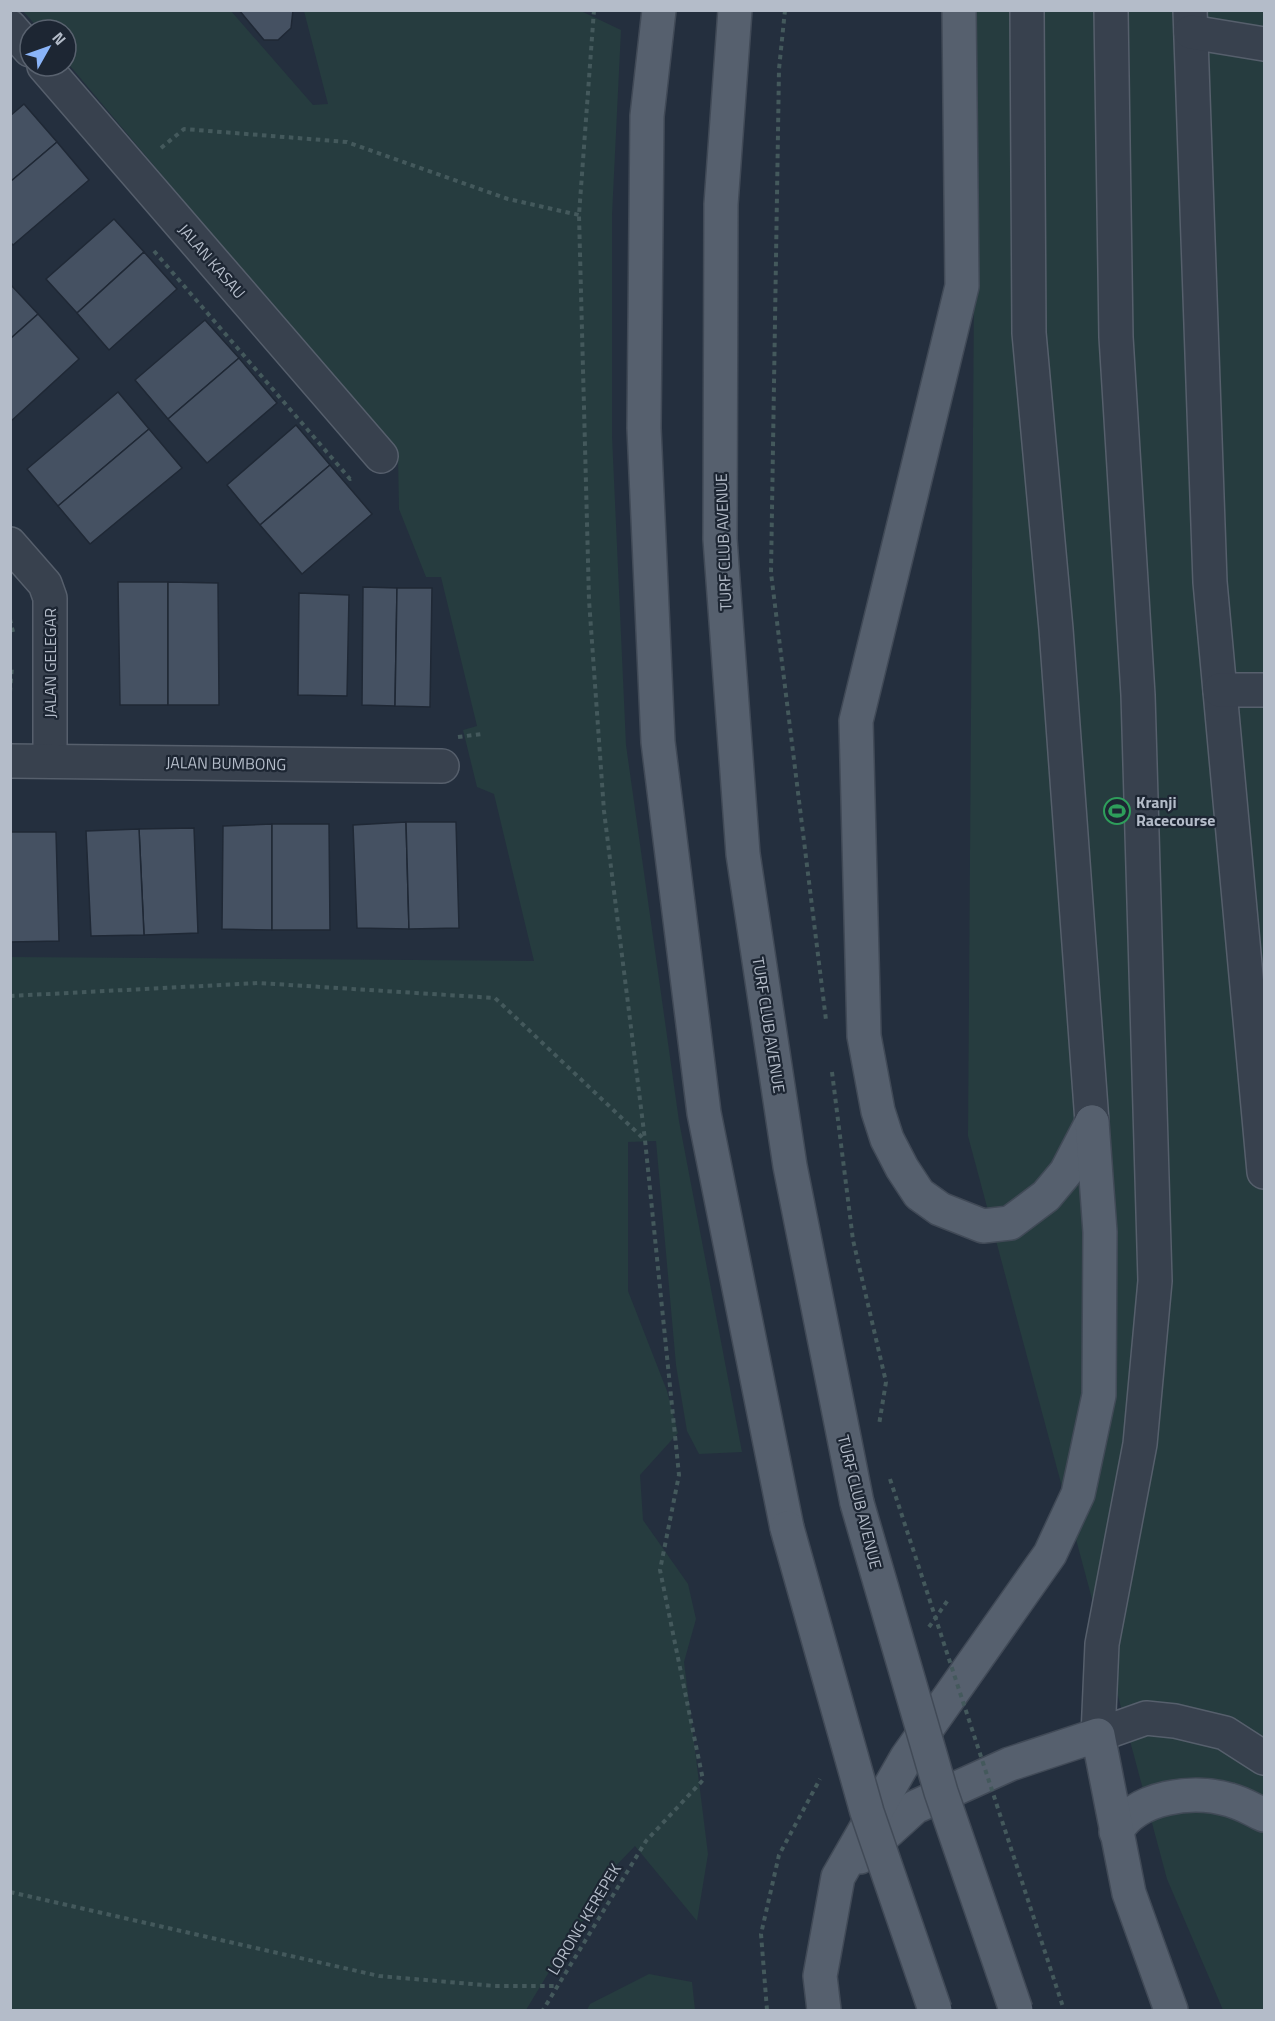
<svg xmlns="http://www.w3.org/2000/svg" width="1275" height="2021" viewBox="0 0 1275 2021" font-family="'Titillium Web',sans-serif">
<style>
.green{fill:#263c3f}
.building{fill:#455162;stroke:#1f2835;stroke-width:1.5}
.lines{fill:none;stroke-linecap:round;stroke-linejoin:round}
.minor-casing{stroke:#565f6c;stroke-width:36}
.major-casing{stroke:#414a57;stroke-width:36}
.path{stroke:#44595c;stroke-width:4;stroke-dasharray:4.5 4.5;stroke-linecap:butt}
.minor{stroke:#38414e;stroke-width:33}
.major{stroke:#56606e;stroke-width:33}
.major-bridge-casing{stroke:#414a57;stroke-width:36;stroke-linecap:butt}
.path-bridge{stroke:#44595c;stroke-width:4;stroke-dasharray:4.5 4.5;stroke-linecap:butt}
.major-bridge{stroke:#56606e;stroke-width:33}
.labels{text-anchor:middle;stroke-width:4.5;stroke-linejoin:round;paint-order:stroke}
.street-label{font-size:16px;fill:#b4bcc9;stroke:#1d2633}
.poi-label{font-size:16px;font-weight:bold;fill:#b4bcc9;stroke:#1d2633;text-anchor:start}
</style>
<rect width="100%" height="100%" fill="#242f3e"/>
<g class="green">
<path d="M23 11H231L313 105 328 104 304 11H581L621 30 612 215V436L626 745 679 1121 742 1452 699 1454 687 1431 676 1365 656 1141 628 1142V1291L667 1391 678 1433 640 1475 643 1520 688 1584 696 1619 684 1662 708 1854 697 1921 635 1846 607 1875 599 1912 578 1924 526 2010H11V957L534 961 494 794 477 787 463 730 477 726 441 577H426L399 509 398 456 66 61V30H40Z"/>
<path d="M976 11H1264V2010H1223L1167 1879 968 1136Z"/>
<path d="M649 1974 692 1982 695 2010H587L590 2004Z"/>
</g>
<g class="building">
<path d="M239 10H293L291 28 278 40H264Z"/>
<path d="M24 104 57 142 10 182V116Z"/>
<path d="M57 142 89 180 13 245 10 242V182Z"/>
<path d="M114 219 144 252 77 313 46 279Z"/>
<path d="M144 252 177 289 109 350 77 313Z"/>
<path d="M10 284 38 314 10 339Z"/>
<path d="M38 314 79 359 10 422V339Z"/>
<path d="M205 320 239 358 168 419 135 380Z"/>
<path d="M239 358 277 403 207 463 168 419Z"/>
<path d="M118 392 149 429 58 506 27 469Z"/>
<path d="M296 425 330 465 260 525 227 485Z"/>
<path d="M149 429 182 468 90 544 58 506Z"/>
<path d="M330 465 372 514 302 574 260 525Z"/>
<path d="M118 582H168V705H120Z"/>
<path d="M168 582 218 583 219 705H168Z"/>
<path d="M363 587 397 588 395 706 362 705Z"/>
<path d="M397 588H432L430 707 395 706Z"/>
<path d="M299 593 349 595 347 696 298 695Z"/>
<path d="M406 822 409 929 357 928 353 825Z"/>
<path d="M406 822H456L459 928 409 929Z"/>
<path d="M272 824V930L222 929 223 826Z"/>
<path d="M272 824H329L330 930H272Z"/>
<path d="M194 828 198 933 144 935 139 829Z"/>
<path d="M139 829 144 935 91 936 86 831Z"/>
<path d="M10 832H56L59 941 10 942Z"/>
</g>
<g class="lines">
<defs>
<g id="minor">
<path d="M1027 10 1029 333 1056 629 1092 1122"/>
<path d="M1111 10 1116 337 1138 695 1155 1281 1140 1444 1102 1644 1098 1735 1146 1718 1175 1721 1225 1733 1264 1758"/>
<path d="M1190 10 1210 582 1264 1172"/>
<path d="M10 27 30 50"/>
<path d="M1191 32 1264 44"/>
<path d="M44 66 381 456"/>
<path d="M10 544 45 584 50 598V761"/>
<path d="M1220 690H1264"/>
<path d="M10 761 442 766"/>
</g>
<g id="major">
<path d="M659 10 647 116 644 428 658 742 704 1113 787 1528"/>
<path d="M735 10 721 204 720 539 743 854 790 1166 857 1503"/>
<path d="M959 10 962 286 856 721 864 1036 878 1111 887 1139 902 1168 919 1194 940 1209 983 1226 1010 1223 1046 1196 1066 1172 1092 1122"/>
<path d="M1116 1832C1136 1796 1193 1789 1230 1800 1242 1803 1253 1810 1264 1815"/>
<path d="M860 1857 915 1807 1010 1764 1098 1735 1129 1893 1171 2010"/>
<path d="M824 2010 820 1976 838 1877 907 1757 1050 1554 1078 1494 1099 1395 1100 1232 1092 1122"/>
</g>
</defs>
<use href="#minor" class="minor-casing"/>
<use href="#major" class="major-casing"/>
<g class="path">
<path d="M594 10 579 215 589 600 604 811 645 1140"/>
<path d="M785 10 779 69 771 573 826 1020"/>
<path d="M161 148 184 129 347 142 508 199 579 215"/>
<path d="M154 251 350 479 353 477"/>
<path d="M10 619 13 632"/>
<path d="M10 692 12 666"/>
<path d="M458 737 482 734"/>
<path d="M10 996 259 983 495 998 645 1140 679 1475 660 1570 703 1780 646 1841 543 2010"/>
<path d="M832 1072 853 1240 886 1382 879 1425"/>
<path d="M929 1627 948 1600"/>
<path d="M10 1892 379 1976 495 1986H556"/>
<path d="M767 2010 761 1934 779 1855 820 1779"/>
</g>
<use href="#minor" class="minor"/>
<use href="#major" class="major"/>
<defs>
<g id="major-bridge">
<path d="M857 1503 941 1792 1016 2010"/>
<path d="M787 1528 867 1812 935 2010"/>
</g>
</defs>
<use href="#major-bridge" class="major-bridge-casing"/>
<path class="path-bridge" d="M890 1479 1064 2010"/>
<use href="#major-bridge" class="major-bridge"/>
</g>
<defs>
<symbol id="stadium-ring" viewBox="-11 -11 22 22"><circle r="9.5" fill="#1d2633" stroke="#2e9e5b" stroke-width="1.5"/><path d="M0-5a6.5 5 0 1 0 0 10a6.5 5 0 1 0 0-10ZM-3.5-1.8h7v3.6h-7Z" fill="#2e9e5b"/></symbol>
</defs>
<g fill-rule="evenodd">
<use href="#stadium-ring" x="1102" y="796" width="30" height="30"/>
</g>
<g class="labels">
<g class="street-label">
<text transform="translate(212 261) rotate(49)" y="6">JALAN KASAU</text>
<text transform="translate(723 542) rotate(-92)" y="6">TURF CLUB AVENUE</text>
<text transform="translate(50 663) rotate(-90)" y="6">JALAN GELEGAR</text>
<text transform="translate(226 763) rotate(1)" y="6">JALAN BUMBONG</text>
<text transform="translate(769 1025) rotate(81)" y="6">TURF CLUB AVENUE</text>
<text transform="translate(860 1502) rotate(76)" y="6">TURF CLUB AVENUE</text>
<text transform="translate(584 1919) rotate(-59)" y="6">LORONG KEREPEK</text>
</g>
<g class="poi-label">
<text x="1136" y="808">Kranji<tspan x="1136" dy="18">Racecourse</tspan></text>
</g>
</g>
<rect width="1275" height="2021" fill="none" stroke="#b4bcc9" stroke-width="24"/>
<g transform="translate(48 48) rotate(50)"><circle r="28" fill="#1d2633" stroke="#59626f" stroke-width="1.5"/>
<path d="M0-4.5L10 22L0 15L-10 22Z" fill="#8ab4f8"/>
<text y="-9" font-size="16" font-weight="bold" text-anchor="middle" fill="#b4bcc9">N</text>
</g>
</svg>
